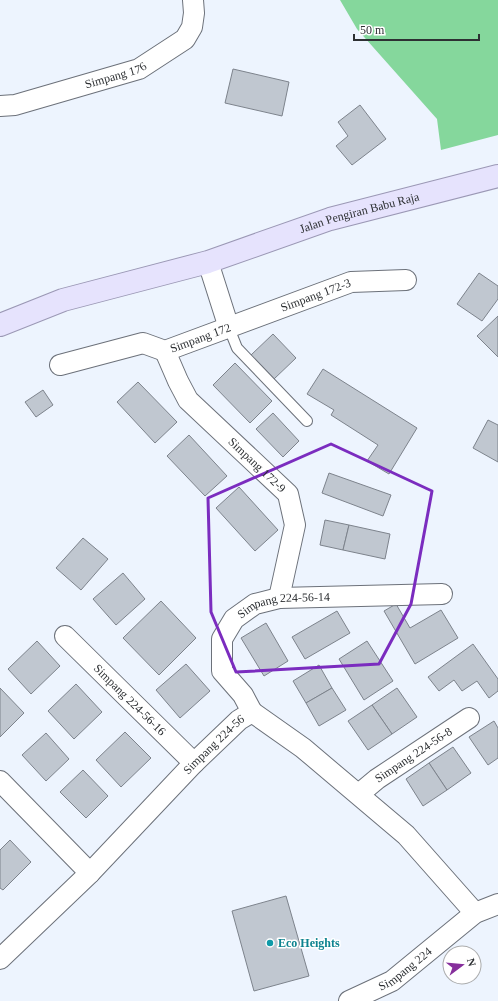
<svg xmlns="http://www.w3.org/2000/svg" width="498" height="1001" viewBox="0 0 498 1001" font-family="Georgia,serif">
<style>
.green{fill:#85d79c}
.building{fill:#c0c7d0;stroke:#7d838c}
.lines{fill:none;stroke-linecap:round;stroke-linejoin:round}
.lane-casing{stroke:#6c717a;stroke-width:12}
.street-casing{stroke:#6c717a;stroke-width:22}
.primary-casing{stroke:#9b98b5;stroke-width:24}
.lane{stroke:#fff;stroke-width:10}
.street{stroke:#fff;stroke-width:20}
.primary{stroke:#e6e3fd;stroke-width:22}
.marked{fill:none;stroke:#7b2cbf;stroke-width:3;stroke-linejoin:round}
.culture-dot{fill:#0f9aa8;stroke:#fff;stroke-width:1.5}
.labels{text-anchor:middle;stroke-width:3;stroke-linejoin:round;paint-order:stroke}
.street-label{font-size:12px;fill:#2d3033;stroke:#fff}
.culture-label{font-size:12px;font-weight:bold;fill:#0d838f;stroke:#fff;text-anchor:start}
</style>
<rect width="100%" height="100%" fill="#edf4fe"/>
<path class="green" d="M340 0H498V135L441 150 437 119 357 29Z"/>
<g class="building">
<path d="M233 69 289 82 282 116 225 103Z"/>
<path d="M360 105 386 139 352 165 336 146 348 136 338 122Z"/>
<path d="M479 273 498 286V299L482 321 457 304Z"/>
<path d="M498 316V357L477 336Z"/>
<path d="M273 334 296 358 274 379 251 355Z"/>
<path d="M235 363 272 401 250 423 213 385Z"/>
<path d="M323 369 417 428 389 474 367 461 378 445 331 415 334 410 307 394Z"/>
<path d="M138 382 177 422 155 443 117 402Z"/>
<path d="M43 390 53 405 36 417 25 402Z"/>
<path d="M273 413 299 441 283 457 256 429Z"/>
<path d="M488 420 498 425V462L473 448Z"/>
<path d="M189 435 227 476 205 496 167 456Z"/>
<path d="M329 473 391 495 383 516 322 493Z"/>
<path d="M239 487 278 530 255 551 216 508Z"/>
<path d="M325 520 349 525 343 550 320 545Z"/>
<path d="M349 525 390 534 385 559 343 550Z"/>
<path d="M83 538 108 559 81 590 56 568Z"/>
<path d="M123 573 145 599 116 625 93 599Z"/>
<path d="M161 601 196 638 159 675 123 638Z"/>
<path d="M396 604 410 628 441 610 458 638 415 664 384 611Z"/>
<path d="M337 611 350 633 305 659 292 637Z"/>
<path d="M266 623 288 661 264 676 241 638Z"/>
<path d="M37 641 60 666 31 694 8 669Z"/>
<path d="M367 641 393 681 364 700 339 659Z"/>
<path d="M473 644 498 679V691L489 698 477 681 462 691 454 680 439 691 428 677Z"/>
<path d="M186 664 210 691 180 718 156 690Z"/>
<path d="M319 665 332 688 306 703 293 681Z"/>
<path d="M76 684 102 712 74 739 48 711Z"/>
<path d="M0 688 24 713 0 737Z"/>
<path d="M332 688 346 710 319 726 306 703Z"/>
<path d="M397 688 417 717 392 734 372 705Z"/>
<path d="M372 705 392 734 368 750 348 721Z"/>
<path d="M494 721 498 728V758L488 765 469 737Z"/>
<path d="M125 732 151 758 121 787 96 760Z"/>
<path d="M46 733 69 759 46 781 22 755Z"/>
<path d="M453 747 471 773 447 790 429 763Z"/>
<path d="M429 763 447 790 423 806 406 779Z"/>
<path d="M83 770 108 796 86 818 60 792Z"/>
<path d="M10 840 31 862 3 890 0 888V850Z"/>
<path d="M286 896 309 976 254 991 232 911Z"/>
</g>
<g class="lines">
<defs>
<path id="lane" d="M229 328 237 348 307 421"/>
<g id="street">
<path id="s1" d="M0 106 15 105 139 69 185 39 192 27 194 13 193 0"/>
<path d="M208 262 229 328"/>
<path id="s2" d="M165 351 178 381 188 400 288 494 295 525 279 598"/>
<path id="s3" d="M60 365 143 343 165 351 351 282 406 280"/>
<path id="s4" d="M65 636 194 763"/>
<path id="s5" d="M252 712 243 695 222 671V639L234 619 255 604 279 598 442 594"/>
<path d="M0 781 90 873"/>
<path id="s6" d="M359 794 377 779 469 718"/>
<path id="s7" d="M0 959 90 873 194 763 239 720 252 712 303 748 406 835 475 913"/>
<path id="s8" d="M349 1001 392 981 475 913 498 904"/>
</g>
<g id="primary">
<path id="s9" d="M0 325 63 300 208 262 330 219 498 176"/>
</g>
</defs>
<use href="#lane" class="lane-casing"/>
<use href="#street" class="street-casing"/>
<use href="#primary" class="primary-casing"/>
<use href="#lane" class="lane"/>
<use href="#street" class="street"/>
<use href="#primary" class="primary"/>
</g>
<path class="marked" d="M331 444 432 491 411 604 379 664 236 672 211 612 208 498Z"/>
<circle class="culture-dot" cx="270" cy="943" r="4"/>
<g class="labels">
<g class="street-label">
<text dy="4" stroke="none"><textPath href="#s1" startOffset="120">Simpang 176</textPath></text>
<text dy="4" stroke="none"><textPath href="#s9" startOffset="377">Jalan Pengiran Babu Raja</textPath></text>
<text dy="4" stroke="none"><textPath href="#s3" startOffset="270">Simpang 172-3</textPath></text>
<text dy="4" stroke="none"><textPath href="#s3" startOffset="147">Simpang 172</textPath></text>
<text dy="4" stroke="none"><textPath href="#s2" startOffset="149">Simpang 172-9</textPath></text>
<text dy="4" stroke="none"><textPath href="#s5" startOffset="160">Simpang 224-56-14</textPath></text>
<text dy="4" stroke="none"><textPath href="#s4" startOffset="91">Simpang 224-56-16</textPath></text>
<text dy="4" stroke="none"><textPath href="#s7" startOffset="303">Simpang 224-56</textPath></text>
<text dy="4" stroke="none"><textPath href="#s6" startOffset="67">Simpang 224-56-8</textPath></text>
<text dy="4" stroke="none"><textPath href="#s8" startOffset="65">Simpang 224</textPath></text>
</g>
<g class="culture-label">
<text x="278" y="947">Eco Heights</text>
</g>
</g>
<g transform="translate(462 965) rotate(74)"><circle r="19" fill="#ffffff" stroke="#abacad"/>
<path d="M0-3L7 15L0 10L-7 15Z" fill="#862f9c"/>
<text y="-6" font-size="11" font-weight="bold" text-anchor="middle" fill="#2d3033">N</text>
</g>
<path d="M354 34v6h125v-6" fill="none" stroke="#2d3033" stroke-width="2"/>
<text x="360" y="34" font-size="12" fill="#2d3033" stroke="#ffffff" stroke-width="3" paint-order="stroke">50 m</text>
</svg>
